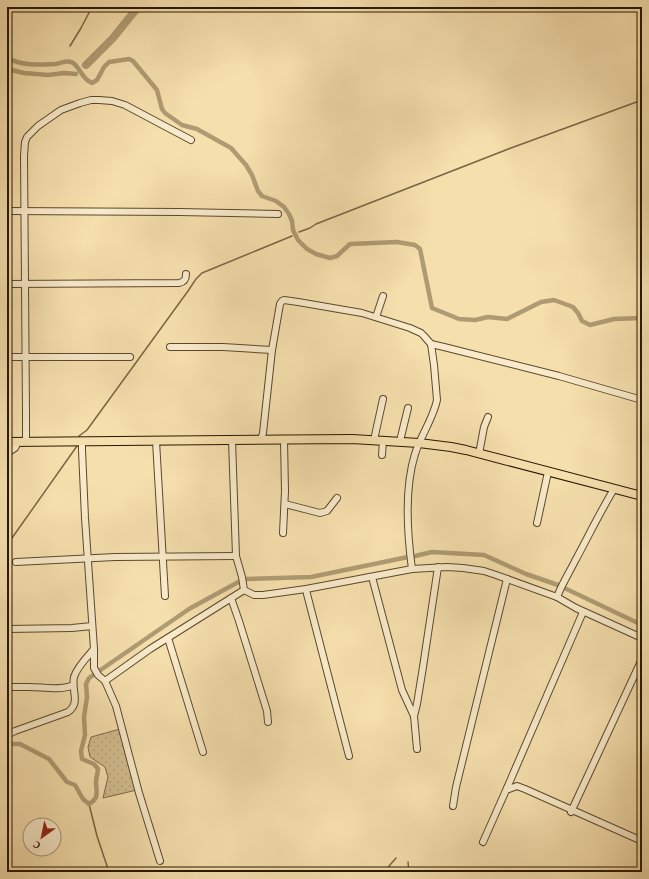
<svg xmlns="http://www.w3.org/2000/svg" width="649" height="879" viewBox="0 0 649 879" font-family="'Gentium Book Plus',serif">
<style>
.grass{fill:url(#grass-dots);stroke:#7d6a48}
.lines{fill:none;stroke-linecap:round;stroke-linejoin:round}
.stream{stroke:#796645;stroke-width:1.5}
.canal{stroke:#af9b73;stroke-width:4.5}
.river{stroke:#af9b73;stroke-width:8}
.minor-casing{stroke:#5b482c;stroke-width:8}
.major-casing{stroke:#281601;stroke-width:10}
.minor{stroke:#f8eaca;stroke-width:6}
.major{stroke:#f5dfad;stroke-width:8}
</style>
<defs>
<pattern id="grass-dots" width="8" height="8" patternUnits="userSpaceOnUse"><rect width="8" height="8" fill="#d2bd90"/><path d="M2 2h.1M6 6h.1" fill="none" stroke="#b4a27a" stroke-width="1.8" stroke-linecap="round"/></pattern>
</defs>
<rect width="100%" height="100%" fill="#f5dfad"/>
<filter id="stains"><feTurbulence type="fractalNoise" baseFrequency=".005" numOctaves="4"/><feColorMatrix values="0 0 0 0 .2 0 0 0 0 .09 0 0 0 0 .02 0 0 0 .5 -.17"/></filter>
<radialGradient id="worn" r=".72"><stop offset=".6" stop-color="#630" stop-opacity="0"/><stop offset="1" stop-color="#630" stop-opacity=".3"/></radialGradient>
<path class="grass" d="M120 729 137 790 103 798 108 777 105 767 90 757 88 747 91 737Z"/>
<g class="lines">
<g class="stream">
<path d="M70 46 81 28 92 7"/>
<path d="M299 232 310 228 316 224 511 148 642 100"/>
<path d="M79 436 87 430 188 291 196 279 202 273 292 236"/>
<path d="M7 542 12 538 77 446"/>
<path d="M7 551V553"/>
<path d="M89 804 97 836 109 872"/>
<path d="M408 862 409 872"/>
<path d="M384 872 396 858"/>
</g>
<g class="canal">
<path d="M7 58C23 66 38 65 56 64 61 63 66 60 71 62 79 64 81 79 92 83L97 80 104 67 109 62 129 59 133 61 157 90 162 109 165 113 182 125 197 129 231 148 246 165 252 175 258 191 262 196 276 201 284 207 289 214 292 221 293 230 298 240 307 249 316 254 330 258 337 256 350 244 397 242 415 245 420 249 432 308 459 319 475 320 488 317 507 319 541 302 554 300 573 307 578 313 582 321 590 325 614 319 642 318"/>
<path d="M7 69 24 73 48 75 64 73 76 74"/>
<path d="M415 556 432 552 484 555 526 574 558 585 642 625"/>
<path d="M246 579 311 577 408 557"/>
<path d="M7 748 10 744H20L49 759 67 782 75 785 83 799 89 804C100 798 96 792 96 782 96 777 98 773 98 769L94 764 82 759 81 751 85 735 84 717 87 697 86 684 89 678 189 609 242 580"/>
</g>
<path class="river" d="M86 65 113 38 138 7"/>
<defs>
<g id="minor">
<path d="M7 211 179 212 278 214"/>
<path d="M7 284 179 283C185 282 186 279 186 274"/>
<path d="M376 317 383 296"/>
<path d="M431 344 444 347 559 376 642 400"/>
<path d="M170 347H223L272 350"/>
<path d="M7 357H130"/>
<path d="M232 440 236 556 242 577 244 590"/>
<path d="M261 440 263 433 272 350 280 304 282 301 284 300 298 302 362 313 410 328 421 333 424 336 431 344 434 365 437 400C433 419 421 435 415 454 404 489 407 532 412 569"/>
<path d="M374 440 383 399"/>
<path d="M156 441 165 596"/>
<path d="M400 441 408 408"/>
<path d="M26 442V413L24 156 25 142 27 137 38 126 61 110 80 103 91 100H99L112 101 125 105 191 140"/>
<path d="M82 442V450L85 518 94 649V668L98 675 105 681 116 706 139 793 160 861"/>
<path d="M7 453 15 448 18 442"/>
<path d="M479 454 484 427 488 417"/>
<path d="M382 455 383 441"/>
<path d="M285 504 320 513 327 511 337 498"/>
<path d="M537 523 548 472"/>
<path d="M283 533 285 491 284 440"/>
<path d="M16 562 115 557 236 556"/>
<path d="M372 577 402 690 414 716 417 749"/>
<path d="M306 589 307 594 349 756"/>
<path d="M244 590 254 595H263L306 589 412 569 447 567 463 568 484 571 496 575 557 597 576 608 642 638"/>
<path d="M557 597C562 584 569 573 575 561 588 537 600 512 614 489"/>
<path d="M231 598 239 621 267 711 268 722"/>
<path d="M7 629 72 628 92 626"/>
<path d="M168 638 203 752"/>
<path d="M105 681 150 649 244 590"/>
<path d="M7 687C14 687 22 687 29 687 42 687 62 691 73 685"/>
<path d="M414 716 417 704 423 667 438 567"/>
<path d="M7 735 15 731 68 712C81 703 71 690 74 677 77 667 87 657 94 649"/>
<path d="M507 788 509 789 517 786 525 789 642 841"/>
<path d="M453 806 456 787 507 579"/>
<path d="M571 812 642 659"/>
<path d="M483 842 507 788 583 612"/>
</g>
<path id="major" d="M7 442 352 439 419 443 451 447 466 450 642 496"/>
</defs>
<use href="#minor" class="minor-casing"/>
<use href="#major" class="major-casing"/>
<use href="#minor" class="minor"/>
<use href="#major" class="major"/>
</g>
<rect width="649" height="879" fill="none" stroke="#f5dfad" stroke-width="24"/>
<rect x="8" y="8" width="633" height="863" fill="none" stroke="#281601" stroke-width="2"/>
<rect x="12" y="12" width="625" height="855" fill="none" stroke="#281601"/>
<g transform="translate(42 837) rotate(213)"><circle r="19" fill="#f8eaca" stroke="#a5957a"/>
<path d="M0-3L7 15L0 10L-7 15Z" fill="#8f2418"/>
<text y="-6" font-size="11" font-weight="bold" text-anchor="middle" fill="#281601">С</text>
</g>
<rect width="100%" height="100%" filter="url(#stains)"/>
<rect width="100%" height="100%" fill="url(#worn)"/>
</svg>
